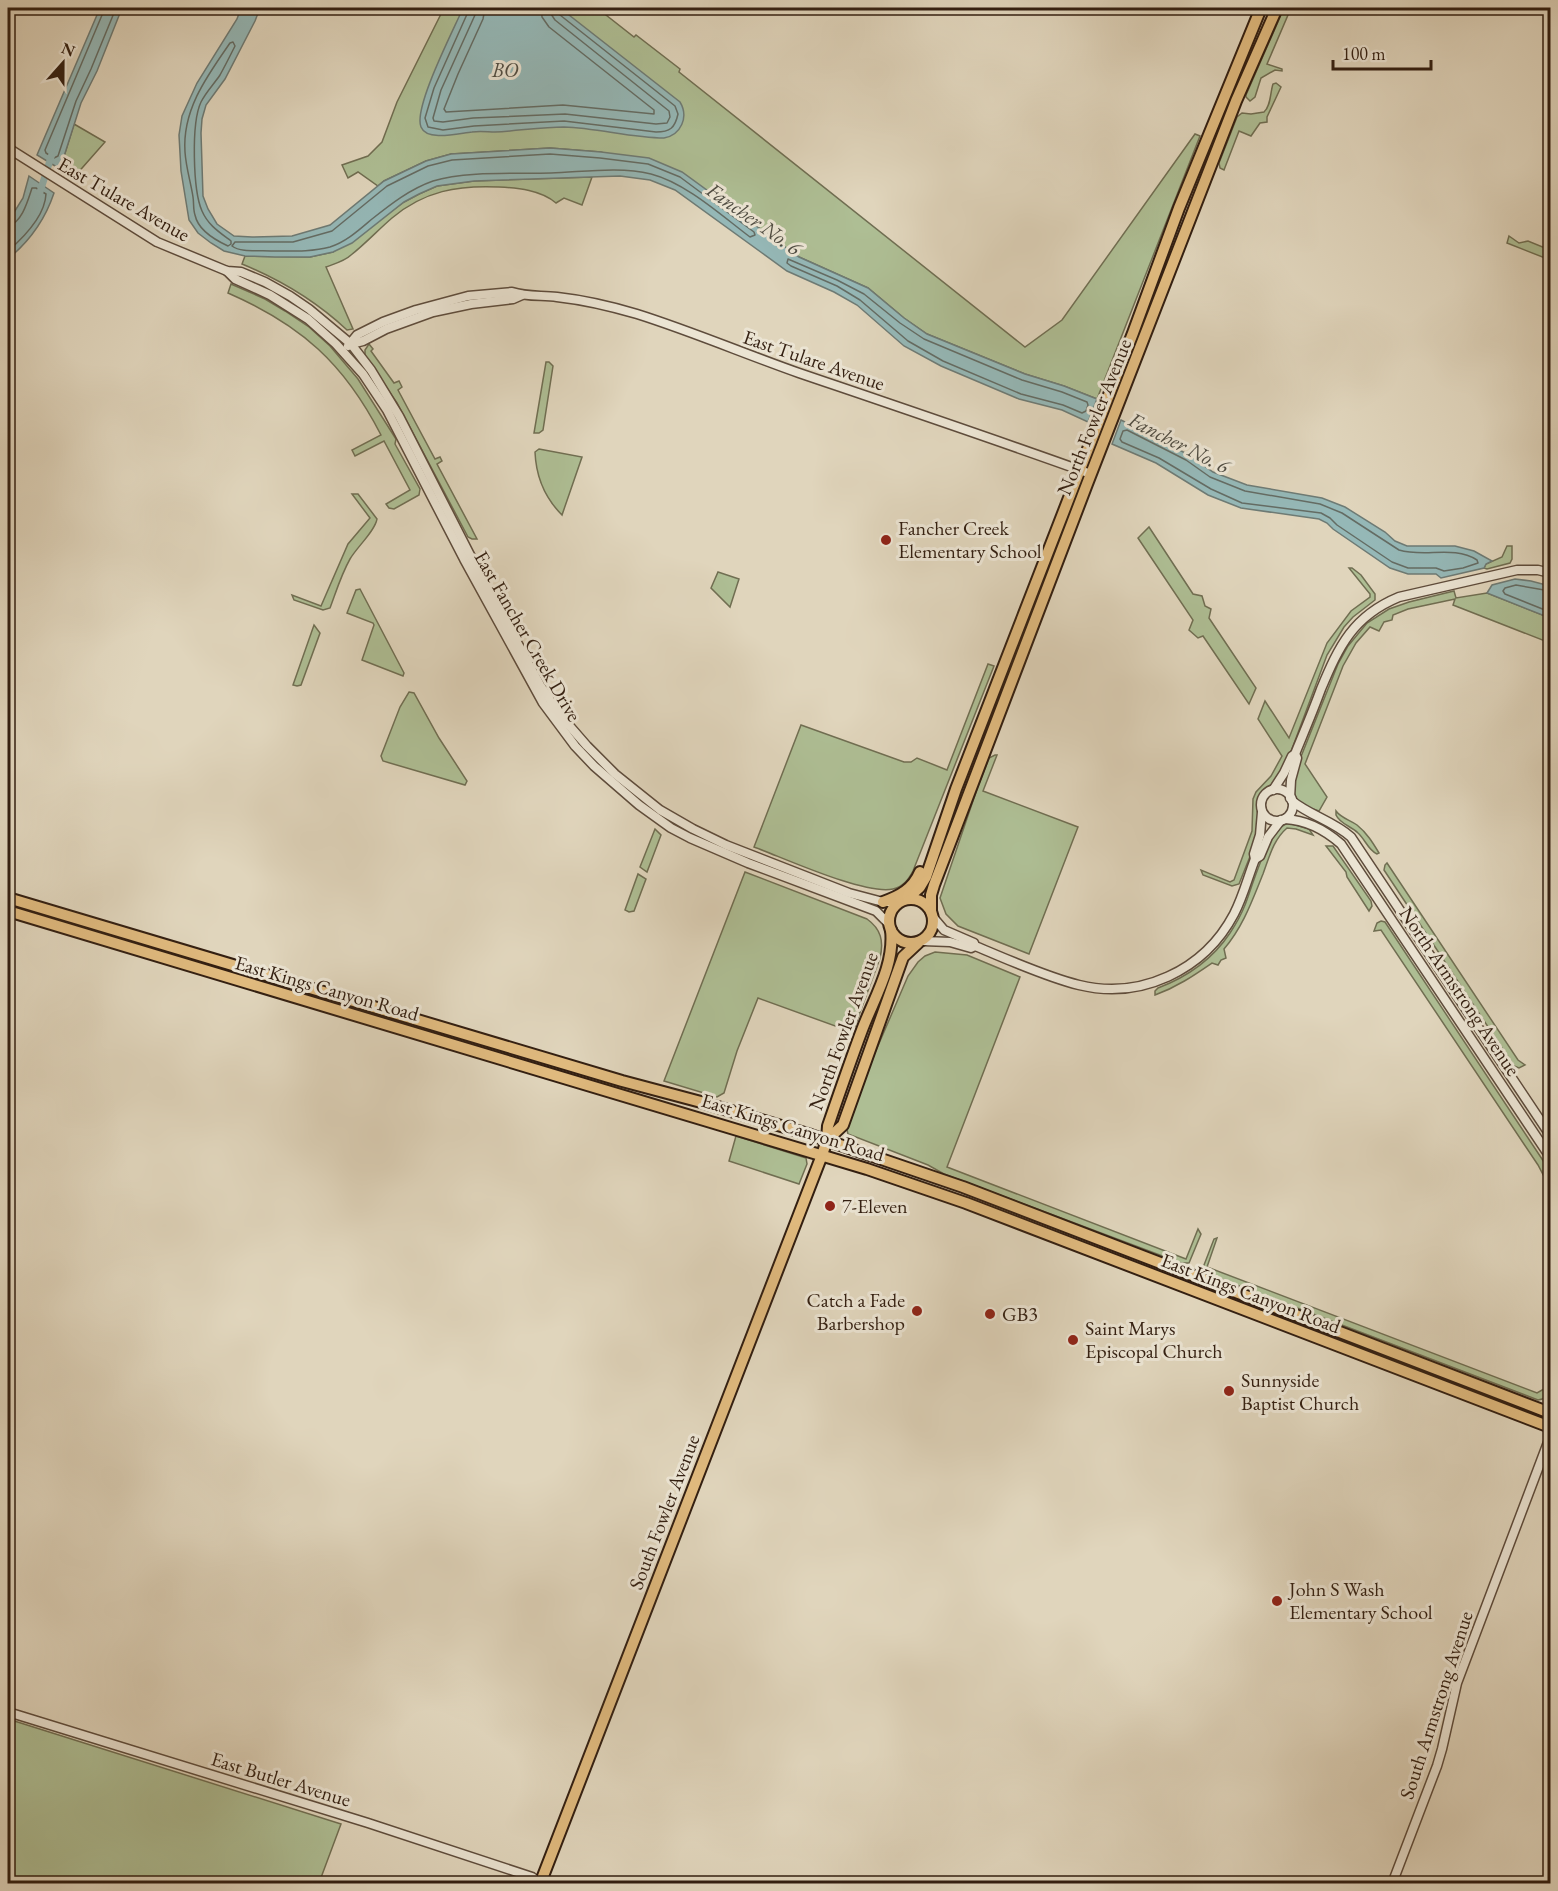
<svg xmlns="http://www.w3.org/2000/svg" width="1558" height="1891" viewBox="0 0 1558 1891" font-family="'EB Garamond',serif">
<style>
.green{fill:#aebe94;stroke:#706e52;stroke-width:1.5}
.water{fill:#95b8b7;stroke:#6e7b75;stroke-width:1.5}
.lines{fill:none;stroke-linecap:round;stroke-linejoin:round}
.shore{stroke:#646c64;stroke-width:1.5}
.canal{stroke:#95b8b7;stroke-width:7}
.minor-casing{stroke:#5e4c3c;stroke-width:11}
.major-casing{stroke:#331f11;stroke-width:14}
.minor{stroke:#ebe4d3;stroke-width:8}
.major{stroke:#e0ba7e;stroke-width:10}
.poi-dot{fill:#8f2418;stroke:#ebe4d3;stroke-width:2}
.labels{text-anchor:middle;stroke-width:6;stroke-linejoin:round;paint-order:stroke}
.street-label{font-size:20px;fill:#331f11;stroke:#ebe4d3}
.poi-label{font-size:20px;fill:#331f11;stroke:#ebe4d3;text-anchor:start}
.water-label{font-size:21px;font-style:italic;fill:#504d43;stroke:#ebe4d3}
</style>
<rect width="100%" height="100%" fill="#e0d5bc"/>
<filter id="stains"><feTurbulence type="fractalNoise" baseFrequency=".00333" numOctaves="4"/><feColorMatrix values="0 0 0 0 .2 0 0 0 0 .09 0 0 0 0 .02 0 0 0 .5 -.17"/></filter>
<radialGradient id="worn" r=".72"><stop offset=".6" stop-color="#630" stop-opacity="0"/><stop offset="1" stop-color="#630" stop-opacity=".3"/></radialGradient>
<g class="green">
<path d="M444 8H597L634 37 636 35 680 69 679 72 1025 347 1062 320 1195 134 1200 136 1097 399 1064 386 1025 374 927 334 904 318 868 288 799 257 785 248 714 194 601 152 550 148 451 154 426 161 384 181 378 186 358 172 348 178 342 165 368 156 382 142 397 102Z"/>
<path d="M1284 8H1291L1267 64 1282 69V71L1275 70 1261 78 1255 97 1250 101 1246 97V95Z"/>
<path d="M1276 83 1281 87 1267 117V122L1260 123 1251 136 1239 131 1224 170 1220 168 1219 163 1237 117 1242 113 1251 114 1264 112C1271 106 1270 93 1273 84Z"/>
<path d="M74 124 105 142 75 176 60 169Z"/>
<path d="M592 177 582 205 564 198 556 203C541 190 518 188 499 187 458 185 424 191 392 218 378 230 365 244 351 255 345 261 334 264 326 267L353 329 347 330C316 301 281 280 242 264L245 256 310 257 333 252 404 202 419 194 437 186 474 181Z"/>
<path d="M1509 236 1519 243 1528 241 1550 250V260L1507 243Z"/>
<path d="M231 284 265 299 285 311 309 327 330 346 358 379 396 439 395 444 420 489 419 495 394 509 389 508 386 504 410 490 384 441 355 456 352 450 381 435C344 363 301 325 228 293Z"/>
<path d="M369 344 373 349 371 351 394 383 399 381 402 387 398 390 435 459 440 457 442 461 437 464 477 539H472L468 537 397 403 365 356V350Z"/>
<path d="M546 362H549L553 366 543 430 539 433H534Z"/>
<path d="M539 449 582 457 562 515C544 497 536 477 535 452Z"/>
<path d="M352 494H358L377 519C375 531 357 547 350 559 341 575 336 592 330 608L323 610 294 600 292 595 321 606 348 544 370 518Z"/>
<path d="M1149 527 1193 594 1202 596 1205 606 1211 609 1209 618 1256 688 1249 704 1203 636 1198 638 1189 630 1193 620 1138 538Z"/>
<path d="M1507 546H1512V559L1510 563 1487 569 1484 568 1486 564 1502 557Z"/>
<path d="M1349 568H1352L1361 575 1375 594V600L1353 617 1344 627 1327 655 1286 765 1275 782 1262 793 1258 801 1259 823 1257 839 1239 884 1232 886 1203 875 1201 870 1230 882 1234 880 1252 831 1253 799 1256 792 1271 776 1282 756 1258 719 1265 701 1289 738 1327 643 1351 611 1370 597V594Z"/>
<path d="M718 572 739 579 730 607 711 588Z"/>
<path d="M360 589 404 673 403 676 362 660 374 625 373 623 347 613 356 590Z"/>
<path d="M1454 591 1456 598 1487 593 1550 618V643L1453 605 1455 599 1408 609 1393 615 1392 620 1384 622 1379 631 1370 627 1356 643 1343 666 1305 764 1327 797 1319 811 1307 807 1296 799 1294 795 1293 782 1298 764 1338 664 1348 646 1367 623 1389 609 1409 602Z"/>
<path d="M314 625 320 633 301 685 297 686 293 685Z"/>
<path d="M988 664 994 666 913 871C908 880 903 887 893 889 864 895 784 858 754 847L801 725 904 762H911L917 758 947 770Z"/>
<path d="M409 692 414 693 439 738 467 781 465 785 383 761 381 756 400 707Z"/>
<path d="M995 755H997L983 791 1078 827 1029 954 958 926 946 914 940 898 977 789 989 758Z"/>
<path d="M1336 811C1341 818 1350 820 1357 825 1367 833 1373 843 1379 853L1377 854C1368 850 1365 839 1358 833 1351 826 1340 824 1336 815Z"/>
<path d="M1289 823 1309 829 1313 835 1296 829 1287 828C1273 840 1269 858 1263 874 1252 901 1243 927 1224 949L1226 958 1221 960 1218 965 1212 963C1193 976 1177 987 1155 995V991L1158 988C1187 977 1212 960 1230 933 1236 924 1241 915 1245 905 1253 885 1268 827 1289 823Z"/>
<path d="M655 829 661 835 647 872 640 867Z"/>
<path d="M1326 846H1333L1371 901 1372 906 1369 911 1347 877 1346 872Z"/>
<path d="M1387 863 1518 1060 1525 1065 1519 1068 1514 1066 1384 870 1385 865Z"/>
<path d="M745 872 867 919C881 929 884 941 880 958L855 1026 849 1031 758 998 737 1051 724 1093 717 1097 664 1081Z"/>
<path d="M638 874 646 879 634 911 629 912 625 910Z"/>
<path d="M1381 921 1385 922 1544 1162 1550 1174V1188L1538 1165 1381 930 1374 931 1377 923Z"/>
<path d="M935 952 967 955 1020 977 947 1167 1186 1259 1198 1229 1201 1234 1189 1263H1181L944 1174 928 1165 848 1134 847 1130 858 1100 859 1090 908 976 918 962 925 956Z"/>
<path d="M736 1136 806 1158 807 1164 799 1184 729 1161Z"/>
<path d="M1217 1238 1207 1267 1537 1393 1544 1389 1550 1373C1551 1384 1553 1398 1538 1400L1208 1274 1205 1272 1204 1265 1214 1239Z"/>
<path d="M8 1719 341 1824 319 1883H8Z"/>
</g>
<g class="water">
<path d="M100 8H122L97 71 81 103 60 169 37 155Z"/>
<path d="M241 8H260L255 21 225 79 206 105 202 119 201 133 203 196 208 209 217 224 234 236 252 237 292 236 330 225 384 181 426 161 451 154 550 148 601 152 649 158 682 172 799 257 868 288 904 318 927 334 1025 374 1064 386 1097 399 1088 422 1062 410 1019 399 941 366 904 346 857 305 834 292 787 271 675 190 650 180 620 176 474 181 437 186 419 194 404 202 352 243 333 252 310 257H275L245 256 224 251 211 243 198 233 189 220 181 171 179 135 182 116 197 83 237 19Z"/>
<path d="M463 8H560L680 102C689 117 681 135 664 138 631 138 598 128 564 127 541 127 518 131 495 132 488 132 480 131 472 132 460 133 427 142 421 127 413 108 454 29 463 8Z"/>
<path d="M29 176 54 193C45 220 30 241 8 259V222L23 198Z"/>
<path d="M1121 420 1189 455 1213 472 1247 485 1322 498 1345 507 1385 532 1395 541 1407 546H1455L1474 551 1492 561 1486 564 1484 568 1441 578 1436 574H1408L1390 568 1333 529 1327 523 1319 519 1241 508 1208 495 1156 463 1112 444Z"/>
<path d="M1515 579 1531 581 1550 586V618L1487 593 1492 585Z"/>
</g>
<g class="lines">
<g class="shore">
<path d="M105 8 45 150 46 153 54 158 58 156 76 101 91 69 116 8"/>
<path d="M468 8V12L434 88 425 118 428 127 443 130 474 126 564 121 656 132C670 132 675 128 678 114L675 106 560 15 557 8"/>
<path d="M476 8 475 15 441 90 433 118 434 121 443 122 473 118 565 114 656 124 667 123 670 117 669 111 555 20 551 14 550 8"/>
<path d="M485 8 483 19 458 74 444 109 446 112 563 105 654 114V110L549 27 542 17 541 8"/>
<path d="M233 42 235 46C230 56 225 66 220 75 214 84 206 92 201 102 191 123 193 191 202 211 208 225 219 232 231 241V244L228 246C215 240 198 230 195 215 193 209 194 203 193 197 191 183 186 168 185 152 182 110 207 76 230 43Z"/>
<path d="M550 154 600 158 648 164 680 177 754 232 755 235 750 237C722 216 686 183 651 174 619 166 583 172 551 173 516 174 465 171 433 181 410 189 391 204 372 219 359 230 346 242 330 247 312 252 291 251 271 251 259 250 241 253 232 246L235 242H293L332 231 387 186 428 166 452 160Z"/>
<path d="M8 226C22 223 28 200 32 188H36L46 194C45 216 23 238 8 251"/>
<path d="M788 259 837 280 864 294 900 323 924 339 1022 380 1062 392 1087 402 1088 405 1086 411 1082 413 1063 405 1021 394 943 361 908 341 860 300 837 286 791 266 787 263Z"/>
<path d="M1127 430 1186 460 1210 477 1245 491 1320 504 1342 513 1399 550C1425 558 1453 545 1477 560L1478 563 1463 568 1444 571 1436 568H1408L1392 562 1337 525 1330 518 1321 513 1242 503 1211 489 1159 458 1122 442 1120 439 1123 431Z"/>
<path d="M1550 591 1516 585 1505 588 1503 591 1505 594 1550 612"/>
</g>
<path class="canal" d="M40 192 52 154"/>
<defs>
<g id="minor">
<path d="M8 148 157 242 227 271 241 272 265 282 290 296 309 309 351 344 371 370 399 416 469 553 540 685 560 715 587 746 615 774 660 810 693 829 726 845 849 893 883 902H900"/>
<path d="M227 271 235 279 270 295 308 319 336 344 363 374 387 410 464 559 543 703 575 746 594 766 639 805 671 828 690 838 748 863 876 911 889 924"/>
<path d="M351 344 363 341 386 329 433 312 471 304 513 299 522 295"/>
<path d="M348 346 357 335 383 322 416 310 468 296 512 292C527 297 542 295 557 297 584 300 610 306 637 314 691 331 745 354 799 373 896 406 994 439 1091 474"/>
<circle cx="1277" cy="805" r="16"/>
<path d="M1273 790 1284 773 1292 756 1295 754C1304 732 1313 711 1321 689 1339 646 1353 616 1399 597L1517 570H1538L1550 573"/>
<path d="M1290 798 1291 780 1297 758 1295 754"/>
<path d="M1292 801C1311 816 1333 821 1351 837L1550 1135"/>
<path d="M1285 819C1307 820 1325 830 1341 844L1550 1157"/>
<path d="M1255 859 1260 856 1268 837 1281 820"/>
<path d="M933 917 944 930 974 943 975 946C1007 959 1046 977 1079 985 1140 1000 1204 971 1234 914 1243 897 1248 877 1255 859L1254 854 1260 835 1262 812"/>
<path d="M923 941 950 942 971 948 975 946"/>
<path d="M8 1712 368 1823 532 1877 541 1884"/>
<path d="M1392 1884 1437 1766 1442 1749 1457 1683 1550 1437"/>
</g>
<g id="major">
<path d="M8 898 622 1081 701 1102 811 1135 963 1187 1550 1413"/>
<circle cx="911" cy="921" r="22"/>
<path d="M907 899 920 887 926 877 956 789 1133 333 1179 208 1261 8"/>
<path d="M883 902C900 896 913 889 920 872"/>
<path d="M8 911 867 1169 966 1203 1550 1427"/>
<path d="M931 911V895L934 885 1087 484 1236 101 1277 8"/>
<path d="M827 1140 843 1125 903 957 918 943"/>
<path d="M540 1884 822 1155 827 1140 828 1126C839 1094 850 1062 862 1030 874 998 895 965 891 930"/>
</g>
</defs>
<use href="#minor" class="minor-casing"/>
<use href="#major" class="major-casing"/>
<use href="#minor" class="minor"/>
<use href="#major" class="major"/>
</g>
<g class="poi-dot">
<circle cx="886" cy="540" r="6"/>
<circle cx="830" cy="1206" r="6"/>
<circle cx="917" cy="1311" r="6"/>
<circle cx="990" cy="1314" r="6"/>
<circle cx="1073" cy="1340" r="6"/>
<circle cx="1229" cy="1391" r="6"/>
<circle cx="1277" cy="1601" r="6"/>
</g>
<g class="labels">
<g class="street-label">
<text transform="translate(124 199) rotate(30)" y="7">East Tulare Avenue</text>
<text transform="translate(814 360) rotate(19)" y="7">East Tulare Avenue</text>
<text transform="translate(1094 417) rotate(-68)" y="7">North Fowler Avenue</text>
<text transform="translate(528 636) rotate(60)" y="7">East Fancher Creek Drive</text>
<text transform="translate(327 988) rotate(16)" y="7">East Kings Canyon Road</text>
<text transform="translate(1460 991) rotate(56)" y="7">North Armstrong Avenue</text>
<text transform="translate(843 1031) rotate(-70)" y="7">North Fowler Avenue</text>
<text transform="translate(793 1127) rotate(17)" y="7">East Kings Canyon Road</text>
<text transform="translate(1251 1293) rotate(21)" y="7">East Kings Canyon Road</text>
<text transform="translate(664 1512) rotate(-69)" y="7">South Fowler Avenue</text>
<text transform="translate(1436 1705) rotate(-72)" y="7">South Armstrong Avenue</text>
<text transform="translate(281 1779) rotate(17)" y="7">East Butler Avenue</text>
</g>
<g class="poi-label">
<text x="898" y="535">Fancher Creek<tspan x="898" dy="23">Elementary School</tspan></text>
<text x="842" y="1213">7-Eleven</text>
<text x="905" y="1307" text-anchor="end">Catch a Fade<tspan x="905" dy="23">Barbershop</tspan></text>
<text x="1002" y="1321">GB3</text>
<text x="1085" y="1335">Saint Marys<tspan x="1085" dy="23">Episcopal Church</tspan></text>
<text x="1241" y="1387">Sunnyside<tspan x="1241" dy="23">Baptist Church</tspan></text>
<text x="1289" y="1596">John S Wash<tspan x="1289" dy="23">Elementary School</tspan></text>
</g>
<g class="water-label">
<text x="505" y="77">BO</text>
<text transform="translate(754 219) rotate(35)" y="7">Fancher No. 6</text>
<text transform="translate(1179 443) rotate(27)" y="7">Fancher No. 6</text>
</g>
</g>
<rect width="1558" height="1891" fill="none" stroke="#e0d5bc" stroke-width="30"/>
<rect x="9" y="9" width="1540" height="1873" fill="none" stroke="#331f11" stroke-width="3"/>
<rect x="15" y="15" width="1528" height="1861" fill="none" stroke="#331f11" stroke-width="1.5"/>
<g transform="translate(63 63) rotate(21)" stroke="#ebe4d3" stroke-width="4.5" paint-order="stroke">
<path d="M0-4.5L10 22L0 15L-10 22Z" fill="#331f11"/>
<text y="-9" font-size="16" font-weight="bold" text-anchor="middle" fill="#331f11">N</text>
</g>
<path d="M1333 60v9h98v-9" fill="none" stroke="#331f11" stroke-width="3"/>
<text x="1342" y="60" font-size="18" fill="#331f11" stroke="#ebe4d3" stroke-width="4.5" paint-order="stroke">100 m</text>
<rect width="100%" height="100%" filter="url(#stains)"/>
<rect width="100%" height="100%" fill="url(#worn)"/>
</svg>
